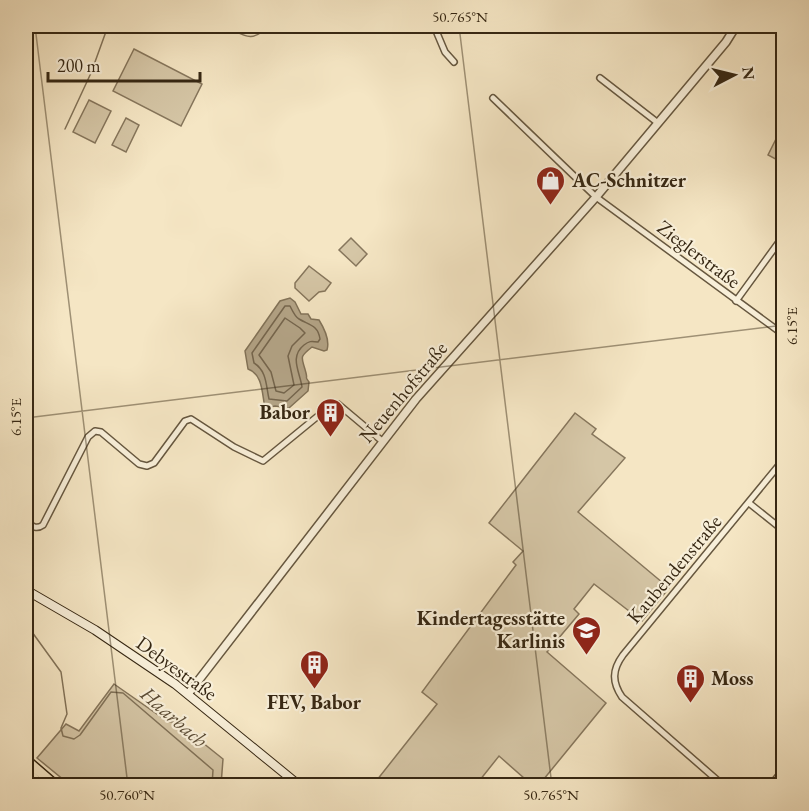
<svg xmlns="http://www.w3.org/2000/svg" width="809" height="811" viewBox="0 0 809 811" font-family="'EB Garamond',serif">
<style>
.green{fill:#d5c6a6;stroke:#86765c;stroke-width:1.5}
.water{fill:#b4a588;stroke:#827359;stroke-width:1.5}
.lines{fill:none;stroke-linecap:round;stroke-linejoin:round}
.shore{stroke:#75664e;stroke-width:1.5}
.stream{stroke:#827359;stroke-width:1.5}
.minor-casing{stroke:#66573f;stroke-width:8}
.tertiary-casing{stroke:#66573f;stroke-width:10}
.secondary-casing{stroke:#362713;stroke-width:10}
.motorway-casing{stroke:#362713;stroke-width:12}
.minor{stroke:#f8efd9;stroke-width:5}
.tertiary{stroke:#f8efd9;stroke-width:7}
.secondary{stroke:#f8efd9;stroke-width:8}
.motorway{stroke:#f5e6c4;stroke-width:9}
.ticks{fill:none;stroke:#362713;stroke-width:1.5;stroke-opacity:0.45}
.labels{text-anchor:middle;stroke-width:4.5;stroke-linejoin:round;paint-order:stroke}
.poi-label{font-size:20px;font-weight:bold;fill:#362713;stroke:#f8efd9;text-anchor:start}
.street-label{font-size:20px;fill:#362713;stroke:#f8efd9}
.water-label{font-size:21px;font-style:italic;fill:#5c4d36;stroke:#f8efd9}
.neatline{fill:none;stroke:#362713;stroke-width:2}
.ticks-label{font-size:15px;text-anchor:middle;fill:#362713}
</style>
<rect width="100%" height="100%" fill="#f5e6c4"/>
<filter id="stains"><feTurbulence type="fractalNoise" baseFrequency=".00333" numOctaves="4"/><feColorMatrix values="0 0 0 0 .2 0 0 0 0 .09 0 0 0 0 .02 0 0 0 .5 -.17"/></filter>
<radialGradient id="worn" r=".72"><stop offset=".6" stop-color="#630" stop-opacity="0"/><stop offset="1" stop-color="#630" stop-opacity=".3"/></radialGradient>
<g class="green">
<path d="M134 49 202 84 181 126 113 91Z"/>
<path d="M89 100 111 111 95 143 73 132Z"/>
<path d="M126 118 139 125 126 152 112 145Z"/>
<path d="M783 125V163L768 155Z"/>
<path d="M351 238 367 254 356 266 339 250Z"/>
<path d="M309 266 331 283 325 291 319 292 309 301 295 288V283Z"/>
<path d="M575 413 596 429 592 434 625 458 578 512 669 588 642 621 594 584 574 609 579 614 547 652 606 703 539 785H532L499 756 476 785H373L437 704 422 692 516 565 513 562 523 551 489 523Z"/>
<path d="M114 684 167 721 178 723 223 759 221 785H70L37 758 66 724 79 731Z"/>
</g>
<path class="water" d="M290 298 295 302 301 314H308L311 319 319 320C324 328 330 340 327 350L324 351 312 347C298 358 302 357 306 373 308 381 304 375 309 382L308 391 289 408 275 406 265 408C262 394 263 374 248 369L245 351 280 301Z"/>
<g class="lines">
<g class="shore">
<path d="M285 306H290C292 310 295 317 299 319 309 325 318 325 320 339L318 342C311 341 309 341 304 345 289 357 300 372 302 387L287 401 269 399C266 386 267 371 254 363L252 353Z"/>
<path d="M285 318 300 328 305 333 292 346 288 356 294 385 284 393 276 391 271 372 259 355Z"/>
</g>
<g class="stream">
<path d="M225 26C247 37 250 43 270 26"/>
<path d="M65 129 91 73 108 26"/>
<path d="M26 628 32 632 61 672 67 714 61 728 63 736 74 739 80 735 111 692 123 693 213 770 212 786"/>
</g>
<defs>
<g id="minor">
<path d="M434 26 445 52 454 62"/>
<path d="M600 78 658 123"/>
<path d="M493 98 596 197 784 335"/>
<path d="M736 301 784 235"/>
<path d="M749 503 784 531"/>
<path d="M26 522C32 526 36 530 43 525L88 437 95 431 101 432 139 464 147 466 154 463 185 421 191 419 234 447 263 461 329 407 338 404 382 441"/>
<path d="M724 786 622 697C612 682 612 670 623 655L784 459"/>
<path d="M770 786 784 769"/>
</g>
<path id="tertiary" d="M188 694 416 399 596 197 726 42 736 26"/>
<path id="secondary" d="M26 590 95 630 175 684 300 786"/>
<g id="motorway">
<path d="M26 760 56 786"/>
<path d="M26 771 42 786"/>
</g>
</defs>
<use href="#minor" class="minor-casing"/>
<use href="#tertiary" class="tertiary-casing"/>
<use href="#secondary" class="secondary-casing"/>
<use href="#motorway" class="motorway-casing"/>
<use href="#minor" class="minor"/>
<use href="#tertiary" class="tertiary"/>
<use href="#secondary" class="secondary"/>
<use href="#motorway" class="motorway"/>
</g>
<path class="ticks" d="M35 26 128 786M459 26 552 786M26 418 784 325"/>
<defs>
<symbol id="shop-pin" viewBox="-11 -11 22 30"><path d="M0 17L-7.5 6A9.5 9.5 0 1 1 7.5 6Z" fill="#8f2418" stroke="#f8efd9"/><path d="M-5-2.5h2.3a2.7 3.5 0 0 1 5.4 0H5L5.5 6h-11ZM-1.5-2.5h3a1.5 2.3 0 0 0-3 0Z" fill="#fff"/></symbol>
<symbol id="building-pin" viewBox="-11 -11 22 30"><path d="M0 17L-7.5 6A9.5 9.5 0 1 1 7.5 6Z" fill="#8f2418" stroke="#f8efd9"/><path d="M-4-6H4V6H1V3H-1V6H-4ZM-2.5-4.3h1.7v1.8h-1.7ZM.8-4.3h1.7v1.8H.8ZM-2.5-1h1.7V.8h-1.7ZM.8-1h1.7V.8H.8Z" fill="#fff"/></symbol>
<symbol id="school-pin" viewBox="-11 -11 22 30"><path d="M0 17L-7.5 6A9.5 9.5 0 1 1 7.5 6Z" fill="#8f2418" stroke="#f8efd9"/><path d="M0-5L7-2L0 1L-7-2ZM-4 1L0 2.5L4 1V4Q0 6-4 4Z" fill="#fff"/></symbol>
</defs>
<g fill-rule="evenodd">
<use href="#shop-pin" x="534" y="164" width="33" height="45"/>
<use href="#building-pin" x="314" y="396" width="33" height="45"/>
<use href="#school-pin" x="570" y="614" width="33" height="45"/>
<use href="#building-pin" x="298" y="648" width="33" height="45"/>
<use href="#building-pin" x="674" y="662" width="33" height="45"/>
</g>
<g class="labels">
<g class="poi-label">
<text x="572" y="187">AC-Schnitzer</text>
<text x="310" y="419" text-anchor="end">Babor</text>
<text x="565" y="625" text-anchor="end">Kindertagesstätte<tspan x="565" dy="23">Karlinis</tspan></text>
<text x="711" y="685">Moss</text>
<text x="314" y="709" text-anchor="middle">FEV, Babor</text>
</g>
<g class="street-label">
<text transform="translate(699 254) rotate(37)" y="7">Zieglerstraße</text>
<text transform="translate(403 392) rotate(-50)" y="7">Neuenhofstraße</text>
<text transform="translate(674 569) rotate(-50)" y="7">Kaubendenstraße</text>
<text transform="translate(177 668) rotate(36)" y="7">Debyestraße</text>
</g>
<g class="water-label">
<text transform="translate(174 717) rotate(41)" y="7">Haarbach</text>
</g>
</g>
<rect width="809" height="811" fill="none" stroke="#f5e6c4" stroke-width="66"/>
<g transform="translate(734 75) rotate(83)" stroke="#f8efd9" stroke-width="4.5" paint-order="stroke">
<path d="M0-4.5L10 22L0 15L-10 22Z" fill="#362713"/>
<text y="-9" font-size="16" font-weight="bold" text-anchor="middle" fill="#362713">N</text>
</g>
<path d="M48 72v9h152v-9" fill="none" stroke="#362713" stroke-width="3"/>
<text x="57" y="72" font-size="18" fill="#362713" stroke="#f8efd9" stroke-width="4.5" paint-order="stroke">200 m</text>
<rect x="33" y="33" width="743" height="745" class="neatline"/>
<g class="ticks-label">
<text x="460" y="22">50.765°N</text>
<text transform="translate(792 326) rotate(-90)" y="5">6.15°E</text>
<text transform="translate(16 417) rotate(-90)" y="5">6.15°E</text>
<text x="127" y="800">50.760°N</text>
<text x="551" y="800">50.765°N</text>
</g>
<rect width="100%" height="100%" filter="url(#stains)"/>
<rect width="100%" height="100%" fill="url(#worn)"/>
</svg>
